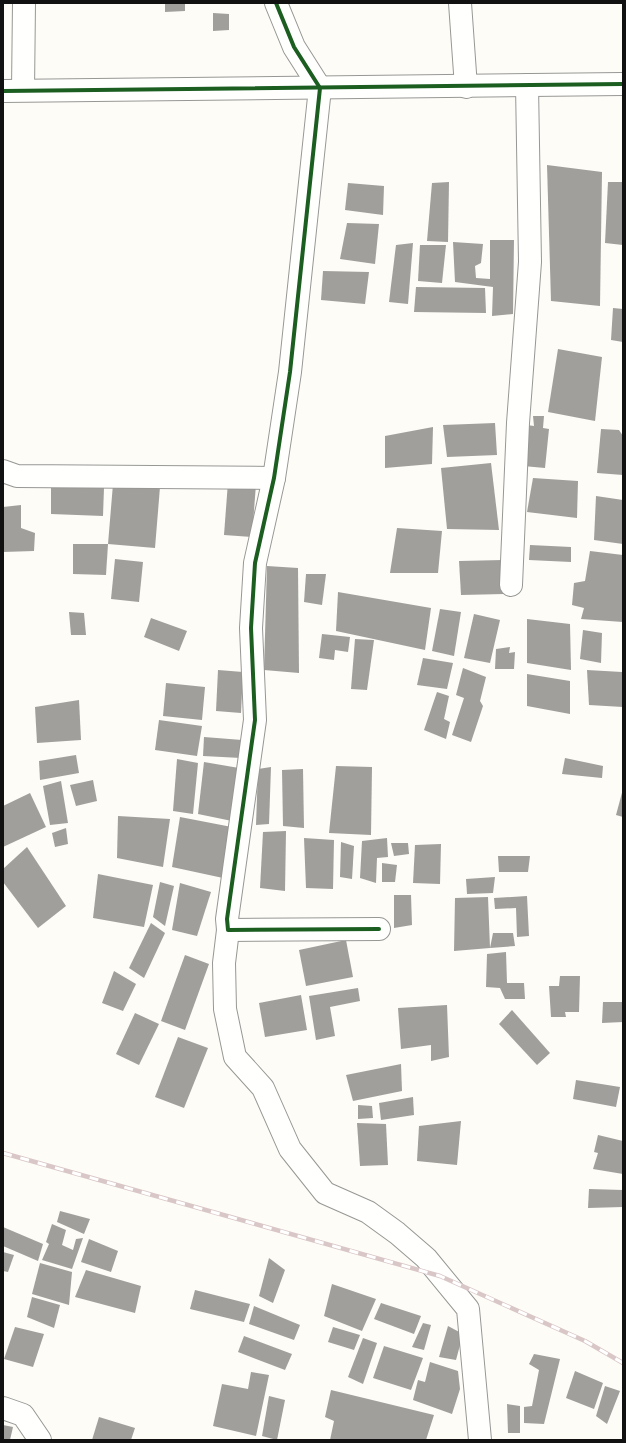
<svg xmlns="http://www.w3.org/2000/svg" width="626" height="1443" viewBox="0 0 626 1443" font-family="Merriweather,serif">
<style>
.building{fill:#a19f9c}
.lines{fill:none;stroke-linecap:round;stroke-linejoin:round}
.minor-casing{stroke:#979795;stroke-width:24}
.minor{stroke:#fffffe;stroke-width:22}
.rail-casing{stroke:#d9c6c7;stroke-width:4.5}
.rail{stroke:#fff;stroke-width:3;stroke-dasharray:9;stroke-linecap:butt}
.cycleway-casing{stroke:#fff;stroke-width:6}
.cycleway{stroke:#1b5e20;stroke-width:4}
</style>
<rect width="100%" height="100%" fill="#fdfcf7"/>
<g class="building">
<path d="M165 3H185V11L165 12Z"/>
<path d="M213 13 229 14V30L213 31Z"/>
<path d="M547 165 602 172 600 306 551 301Z"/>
<path d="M449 182 448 242 427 241 432 183Z"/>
<path d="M608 182H623V245L605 243Z"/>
<path d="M348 183 384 186 383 215 345 210Z"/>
<path d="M347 223 379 224 375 264 340 259Z"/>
<path d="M490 240H514L513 314 492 316 493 287 455 282 453 242 483 244 481 263 475 266 476 278 490 279Z"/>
<path d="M413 243 408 304 389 302 396 245Z"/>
<path d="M420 245H446L442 283 418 281Z"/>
<path d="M323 271 369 272 365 304 321 300Z"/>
<path d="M416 287 485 288 486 313 414 312Z"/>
<path d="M613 308 623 309V342L611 340Z"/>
<path d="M558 349 602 357 595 421 548 412Z"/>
<path d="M533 416H544L543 428 549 429 545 468 523 466 527 425 534 426Z"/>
<path d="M495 423 497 455 447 457 443 425Z"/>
<path d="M433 427 432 464 385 468V436Z"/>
<path d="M601 429 619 430 623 436V475L597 473Z"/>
<path d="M491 463 499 530 447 529 441 468Z"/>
<path d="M533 478 578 481 577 518 527 512Z"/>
<path d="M228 482 256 484 252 537 224 535Z"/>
<path d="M113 484 160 487 155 548 108 544Z"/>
<path d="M51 486 104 488 103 516 51 514Z"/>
<path d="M596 496 623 500V544L594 540Z"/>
<path d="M21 505V528L35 533 34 551 3 552V507Z"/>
<path d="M397 528 442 531 438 573H390Z"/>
<path d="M73 544H108L106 575 73 574Z"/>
<path d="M530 545 571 547V562L529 560Z"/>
<path d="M590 551 623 555V622L581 619 584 608 572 605 574 583 585 581Z"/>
<path d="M115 559 143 562 139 602 111 599Z"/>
<path d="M503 560 504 594 461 595 459 561Z"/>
<path d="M267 566 298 568 299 673 264 670Z"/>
<path d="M306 574H326L322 605 304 602Z"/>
<path d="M338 592 431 608 425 650 336 631Z"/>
<path d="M440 609 461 612 454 656 432 651Z"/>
<path d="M69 612 84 613 86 635H71Z"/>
<path d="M474 614 500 620 490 663 464 658Z"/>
<path d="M151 618 187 631 179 651 144 637Z"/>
<path d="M527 619 570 624 571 670 527 663Z"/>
<path d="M583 630 602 633 601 663 580 659Z"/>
<path d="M322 634 350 637 348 652 335 650 334 660 319 658Z"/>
<path d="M355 639 374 640 367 690 351 689Z"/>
<path d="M510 647 509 653 515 652 514 669H495L496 649Z"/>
<path d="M423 658 453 663 447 689 417 685Z"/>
<path d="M463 668 486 677 480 701 483 706 471 742 452 735 464 698 456 695Z"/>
<path d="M218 670 243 672 241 713 216 711Z"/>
<path d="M587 670 622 672 623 707 589 705Z"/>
<path d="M527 674 570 681V714L527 706Z"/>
<path d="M166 683 205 687 202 720 163 716Z"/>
<path d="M437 692 449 696 444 719 450 722 446 739 424 730Z"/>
<path d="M79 700 81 740 37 743 35 707Z"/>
<path d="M159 720 202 726 197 756 155 750Z"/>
<path d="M204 737 242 740 241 758 203 756Z"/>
<path d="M76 755 79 773 40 780 39 761Z"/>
<path d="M565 758 603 766 602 778 562 774Z"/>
<path d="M177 759 198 763 193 814 173 811Z"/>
<path d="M204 762 239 768 232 821 198 814Z"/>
<path d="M336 766 372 767 371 835 329 833Z"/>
<path d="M271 767 269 824 256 825 258 769Z"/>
<path d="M303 769 304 828 283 826 282 770Z"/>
<path d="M93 780 97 801 76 806 70 785Z"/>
<path d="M61 781 68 823 50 825 43 786Z"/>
<path d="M623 789V817L616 815Z"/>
<path d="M30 793 46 827 3 847V806Z"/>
<path d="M118 816 170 819 163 867 117 858Z"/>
<path d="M180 817 237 828 223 878 172 867Z"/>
<path d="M66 828 68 844 55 847 52 833Z"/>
<path d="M286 831 285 891 260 888 263 832Z"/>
<path d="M304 838 334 840 333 889 306 888Z"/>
<path d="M387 838 388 857 377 858 376 883 360 878 362 841Z"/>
<path d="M341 842 354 846 352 879 340 877Z"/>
<path d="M391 843H408L409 854 394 856Z"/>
<path d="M441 844 440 884 413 883 415 845Z"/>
<path d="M27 847 66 906 38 928 3 882V869Z"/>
<path d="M498 856H530L528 872H499Z"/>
<path d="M382 863 397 865 395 882H382Z"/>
<path d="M98 874 153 885 144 927 93 918Z"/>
<path d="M495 877 493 893 467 894 466 879Z"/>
<path d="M160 882 174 886 165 926 153 917Z"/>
<path d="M180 883 211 892 197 936 172 930Z"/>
<path d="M394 895H411L412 925 394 928Z"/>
<path d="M527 896 529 936 517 937 516 908 495 909 494 898Z"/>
<path d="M488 897 490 948 493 933H513L515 946 490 948 454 951 455 898Z"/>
<path d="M151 923 165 933 144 978 129 968Z"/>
<path d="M346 940 353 977 306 986 299 950Z"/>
<path d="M506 952 507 983H524L525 999H505L500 988 486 987 487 954Z"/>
<path d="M185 955 209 964 185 1030 161 1021Z"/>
<path d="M114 971 136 984 123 1011 102 1003Z"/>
<path d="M560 976H580L579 1012H565L566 1017H551L549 986H559Z"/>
<path d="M358 988 360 1001 330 1007 335 1036 316 1040 309 996Z"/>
<path d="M301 995 307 1030 265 1037 259 1003Z"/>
<path d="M603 1002H623V1022L602 1023Z"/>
<path d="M447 1005 449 1057 431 1061V1045L401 1049 398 1008Z"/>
<path d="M512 1010 550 1053 537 1065 499 1024Z"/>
<path d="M135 1013 159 1024 139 1065 116 1054Z"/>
<path d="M178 1037 208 1048 184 1108 155 1097Z"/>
<path d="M401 1064 402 1091 353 1101 346 1075Z"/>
<path d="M576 1080 620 1087 616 1107 573 1099Z"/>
<path d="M413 1097 414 1115 381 1120 379 1103Z"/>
<path d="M358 1105 372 1106 373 1118 358 1119Z"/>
<path d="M461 1121 457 1165 417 1161 419 1126Z"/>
<path d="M357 1123 386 1124 388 1165 360 1166Z"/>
<path d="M598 1135 623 1141V1174L593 1169 598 1153 594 1152Z"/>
<path d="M589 1189 623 1190V1207L588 1208Z"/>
<path d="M60 1211 90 1219 84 1234 57 1222Z"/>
<path d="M52 1224 66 1230 62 1245 73 1250 76 1239 83 1238 72 1269 42 1260 49 1244 46 1242Z"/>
<path d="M3 1227 43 1244 38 1261 3 1246Z"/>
<path d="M89 1239 118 1251 111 1272 81 1262Z"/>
<path d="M3 1252 14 1255 8 1272 3 1271Z"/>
<path d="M269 1258 285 1270 273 1303 259 1296Z"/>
<path d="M40 1263 72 1272 69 1305 32 1294Z"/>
<path d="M86 1270 141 1286 135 1313 75 1297Z"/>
<path d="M332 1284 376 1299 362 1331 324 1316Z"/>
<path d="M195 1290 250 1304 244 1322 190 1309Z"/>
<path d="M32 1297 60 1305 54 1328 27 1317Z"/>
<path d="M381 1303 421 1316 414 1334 374 1319Z"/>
<path d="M254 1306 300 1325 294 1340 249 1324Z"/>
<path d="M423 1323 431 1325 424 1350 412 1347Z"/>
<path d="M448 1326 463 1334 456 1360 439 1357Z"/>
<path d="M15 1327 44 1334 33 1367 4 1359Z"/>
<path d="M333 1327 360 1335 354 1350 328 1342Z"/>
<path d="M244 1336 292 1354 285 1370 238 1352Z"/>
<path d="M363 1338 377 1343 363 1384 348 1377Z"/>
<path d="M384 1346 423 1358 411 1390 373 1378Z"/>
<path d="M534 1354 560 1359 544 1424 524 1423V1407L532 1406 539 1370 529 1364Z"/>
<path d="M430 1362 458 1371 460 1389 452 1414 413 1400 418 1380 425 1382Z"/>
<path d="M575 1371 603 1383 594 1409 566 1398Z"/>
<path d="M251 1372 269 1375 256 1436 213 1426 222 1384 248 1389Z"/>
<path d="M605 1386 620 1391 607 1424 596 1416Z"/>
<path d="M331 1390 434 1415 426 1440H330L334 1421 325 1417Z"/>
<path d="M269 1396 285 1400 277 1440 262 1436Z"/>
<path d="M507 1404 520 1406V1433H508Z"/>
<path d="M99 1417 135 1428 131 1440H92Z"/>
<path d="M3 1425 13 1427 10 1440H3Z"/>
</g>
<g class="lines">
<defs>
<g id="minor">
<path d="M276 3 294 47 320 88 290 372 274 478 255 563 251 628 255 720 227 919 228 930 379 929"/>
<path d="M460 3 466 87"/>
<path d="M23 90 24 3"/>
<path d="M3 91 623 84"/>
<path d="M3 471 17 476 274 478"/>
<path d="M511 585 518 423 530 262 527 85"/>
<path d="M228 930 224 963 225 1009 235 1057 263 1088 290 1149 325 1193 368 1212 397 1233 426 1258 468 1309 480 1440"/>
<path d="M3 1408 23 1415 40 1440"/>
</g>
</defs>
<use href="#minor" class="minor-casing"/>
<use href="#minor" class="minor"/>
<defs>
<path id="rail" d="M3 1153 440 1276 585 1341 623 1363"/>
</defs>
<use href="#rail" class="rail-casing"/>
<use href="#rail" class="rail"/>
<defs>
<g id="cycleway">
<path d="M276 3 294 47 320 88 290 372 274 478 255 563 251 628 255 720 227 919 228 930 379 929"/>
<path d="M3 91 623 84"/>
</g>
</defs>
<use href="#cycleway" class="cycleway-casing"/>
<use href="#cycleway" class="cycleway"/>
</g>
<rect width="626" height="1443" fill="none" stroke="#111111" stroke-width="8"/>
</svg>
